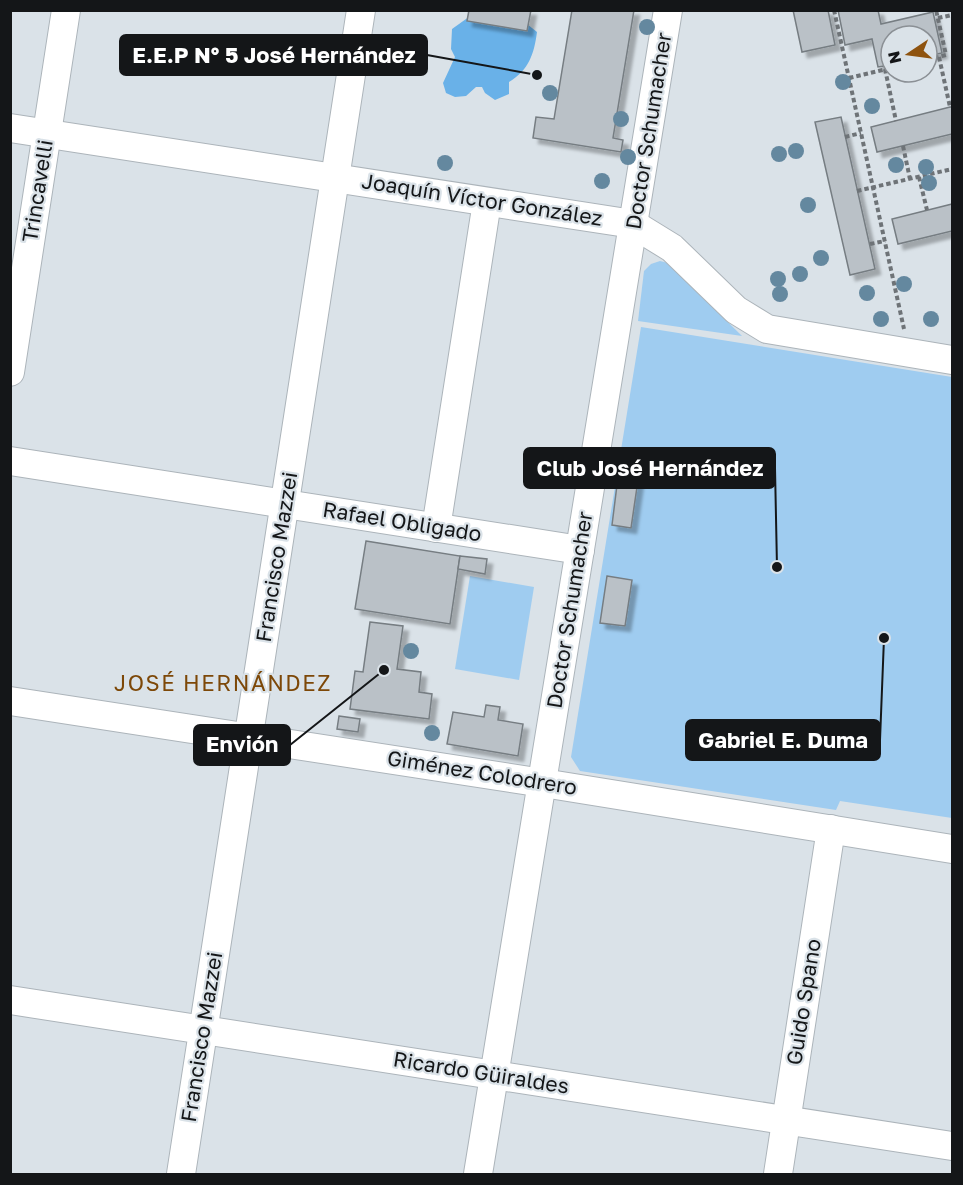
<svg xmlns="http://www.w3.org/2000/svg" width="963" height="1185" viewBox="0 0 963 1185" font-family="'Golos Text',sans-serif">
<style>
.green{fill:#9fccf0}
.forest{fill:#69b1e8}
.building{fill:#bac1c7;stroke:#767d82;stroke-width:1.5;filter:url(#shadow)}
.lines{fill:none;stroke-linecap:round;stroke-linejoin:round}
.minor-casing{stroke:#acb4ba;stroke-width:30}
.path{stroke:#6e7377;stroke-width:4;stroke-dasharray:4.5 3;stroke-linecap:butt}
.minor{stroke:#fff;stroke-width:28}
.tree{fill:#64889f}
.labels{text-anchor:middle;stroke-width:4.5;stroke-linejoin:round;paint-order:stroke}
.street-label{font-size:21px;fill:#141618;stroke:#dae2e8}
.neighbourhood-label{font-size:22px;letter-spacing:1.5px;fill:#7d4808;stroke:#dae2e8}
.leader{fill:none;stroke:#141618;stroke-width:2}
.callout-dot{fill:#141618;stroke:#dae2e8;stroke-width:2}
.callout{fill:#141618;stroke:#141618;stroke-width:2}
.callout-label{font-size:22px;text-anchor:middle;font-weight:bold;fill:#fff}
</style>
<defs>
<filter id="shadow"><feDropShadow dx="5.5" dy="5.5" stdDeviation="1.5" flood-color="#0004"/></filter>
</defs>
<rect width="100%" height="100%" fill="#dae2e8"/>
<g class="green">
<path d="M660 261 668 263 742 336 638 321 644 271 651 264Z"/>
<path d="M641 327 952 377V818L840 801 836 810 580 771 571 757Z"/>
<path d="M470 576 534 587 519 680 455 669Z"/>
</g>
<path class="forest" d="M473 14 522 20 537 32C534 54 529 70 509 82V94L495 100 485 93 482 87H476L466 96 455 97 446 93 443 83 455 57 451 49 452 29Z"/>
<g class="building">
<path d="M469 10H531L527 31 467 21Z"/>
<path d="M572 10H634L613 138 623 140 621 152 533 138 536 117 554 119Z"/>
<path d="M793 10H828L835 45 802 52Z"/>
<path d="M838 10H878L881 24 933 12 942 53 927 56V36H891V65L878 67 872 39 845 45Z"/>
<path d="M950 107H952V134L877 152 871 127Z"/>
<path d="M841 117 875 269 850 275 815 122Z"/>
<path d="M952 204V231L898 244 892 219Z"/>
<path d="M618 477 638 480 631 528 612 525Z"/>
<path d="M366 541 460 556 450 624 355 609Z"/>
<path d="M460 556 487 559 485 574 458 569Z"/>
<path d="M607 576 632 580 625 626 600 623Z"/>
<path d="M370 622 403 626 397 669 421 672 419 692 432 694 429 719 350 709 355 671 363 672Z"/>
<path d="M486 705 500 707 498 720 523 724 518 756 447 744 453 712 484 717Z"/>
<path d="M339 716 360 719 358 732 337 729Z"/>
</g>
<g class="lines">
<defs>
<g id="minor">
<path d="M10 128 633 224 672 248 736 310 767 329 952 360"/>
<path d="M10 372 66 10"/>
<path d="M10 461 580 550"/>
<path d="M436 528 487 202"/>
<path d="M10 701 543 783 952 849"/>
<path d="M10 1000 952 1146"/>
<path d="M181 1174 361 10"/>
<path d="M478 1174 668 10"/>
<path d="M778 1174 831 829"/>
</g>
</defs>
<use href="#minor" class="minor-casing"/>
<g class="path">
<path d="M834 10 904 329"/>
<path d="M938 18 952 15"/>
<path d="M939 57 950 107"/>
<path d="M927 60 946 55 936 10"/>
<path d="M885 69 896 121"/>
<path d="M849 78 891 68"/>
<path d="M845 137 861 133"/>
<path d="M903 146 910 179"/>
<path d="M919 177 927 210"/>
<path d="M857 191 952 169"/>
<path d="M870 244 885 241"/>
</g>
<use href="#minor" class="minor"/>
</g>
<g class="tree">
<circle cx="647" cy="27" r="8"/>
<circle cx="843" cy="82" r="8"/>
<circle cx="550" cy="93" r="8"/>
<circle cx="872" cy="106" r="8"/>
<circle cx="621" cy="119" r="8"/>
<circle cx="796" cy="151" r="8"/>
<circle cx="779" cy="154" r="8"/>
<circle cx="628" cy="157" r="8"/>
<circle cx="445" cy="163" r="8"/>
<circle cx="896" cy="165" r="8"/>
<circle cx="926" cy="167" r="8"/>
<circle cx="602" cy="181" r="8"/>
<circle cx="929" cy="183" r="8"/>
<circle cx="808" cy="205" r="8"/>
<circle cx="821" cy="258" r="8"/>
<circle cx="800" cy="274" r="8"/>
<circle cx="778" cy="279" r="8"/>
<circle cx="904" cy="284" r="8"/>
<circle cx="867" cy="293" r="8"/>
<circle cx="780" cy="294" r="8"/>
<circle cx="881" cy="319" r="8"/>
<circle cx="931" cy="319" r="8"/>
<circle cx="411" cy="651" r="8"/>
<circle cx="432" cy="733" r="8"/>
</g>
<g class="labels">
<g class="street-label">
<text transform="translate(649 131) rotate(-81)" y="7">Doctor Schumacher</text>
<text transform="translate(38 191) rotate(-81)" y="7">Trincavelli</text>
<text transform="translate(482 200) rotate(9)" y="7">Joaquín Víctor González</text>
<text transform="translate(402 522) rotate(9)" y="7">Rafael Obligado</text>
<text transform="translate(277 557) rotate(-81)" y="7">Francisco Mazzei</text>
<text transform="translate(570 610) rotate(-81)" y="7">Doctor Schumacher</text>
<text transform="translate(482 773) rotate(9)" y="7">Giménez Colodrero</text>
<text transform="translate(804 1002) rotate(-81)" y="7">Guido Spano</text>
<text transform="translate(202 1037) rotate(-81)" y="7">Francisco Mazzei</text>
<text transform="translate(481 1073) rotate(9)" y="7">Ricardo Güiraldes</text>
</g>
<g class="neighbourhood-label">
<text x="223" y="691">JOSÉ HERNÁNDEZ</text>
</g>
</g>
<path class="leader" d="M537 75L427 55M777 567L775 468M884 638L880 740M384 670L290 745"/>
<g class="callout-dot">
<circle cx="537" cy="75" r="6"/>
<circle cx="777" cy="567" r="6"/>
<circle cx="884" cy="638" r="6"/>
<circle cx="384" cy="670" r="6"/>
</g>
<g class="callout">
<rect x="120" y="35" width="307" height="40" rx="6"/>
<rect x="524" y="448" width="251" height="40" rx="6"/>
<rect x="686" y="720" width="194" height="40" rx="6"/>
<rect x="194" y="725" width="96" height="40" rx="6"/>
</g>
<g class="callout-label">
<text x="274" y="63">E.E.P N° 5 José Hernández</text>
<text x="650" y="476">Club José Hernández</text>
<text x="783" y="748">Gabriel E. Duma</text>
<text x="242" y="752">Envión</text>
</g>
<rect width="963" height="1185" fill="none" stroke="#141618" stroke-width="24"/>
<g transform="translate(909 54) rotate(257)"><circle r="28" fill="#dae2e8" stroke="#8b9095" stroke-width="1.5"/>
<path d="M0-4.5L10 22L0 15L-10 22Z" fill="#8e530f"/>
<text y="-9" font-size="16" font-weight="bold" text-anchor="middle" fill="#141618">N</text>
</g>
</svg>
